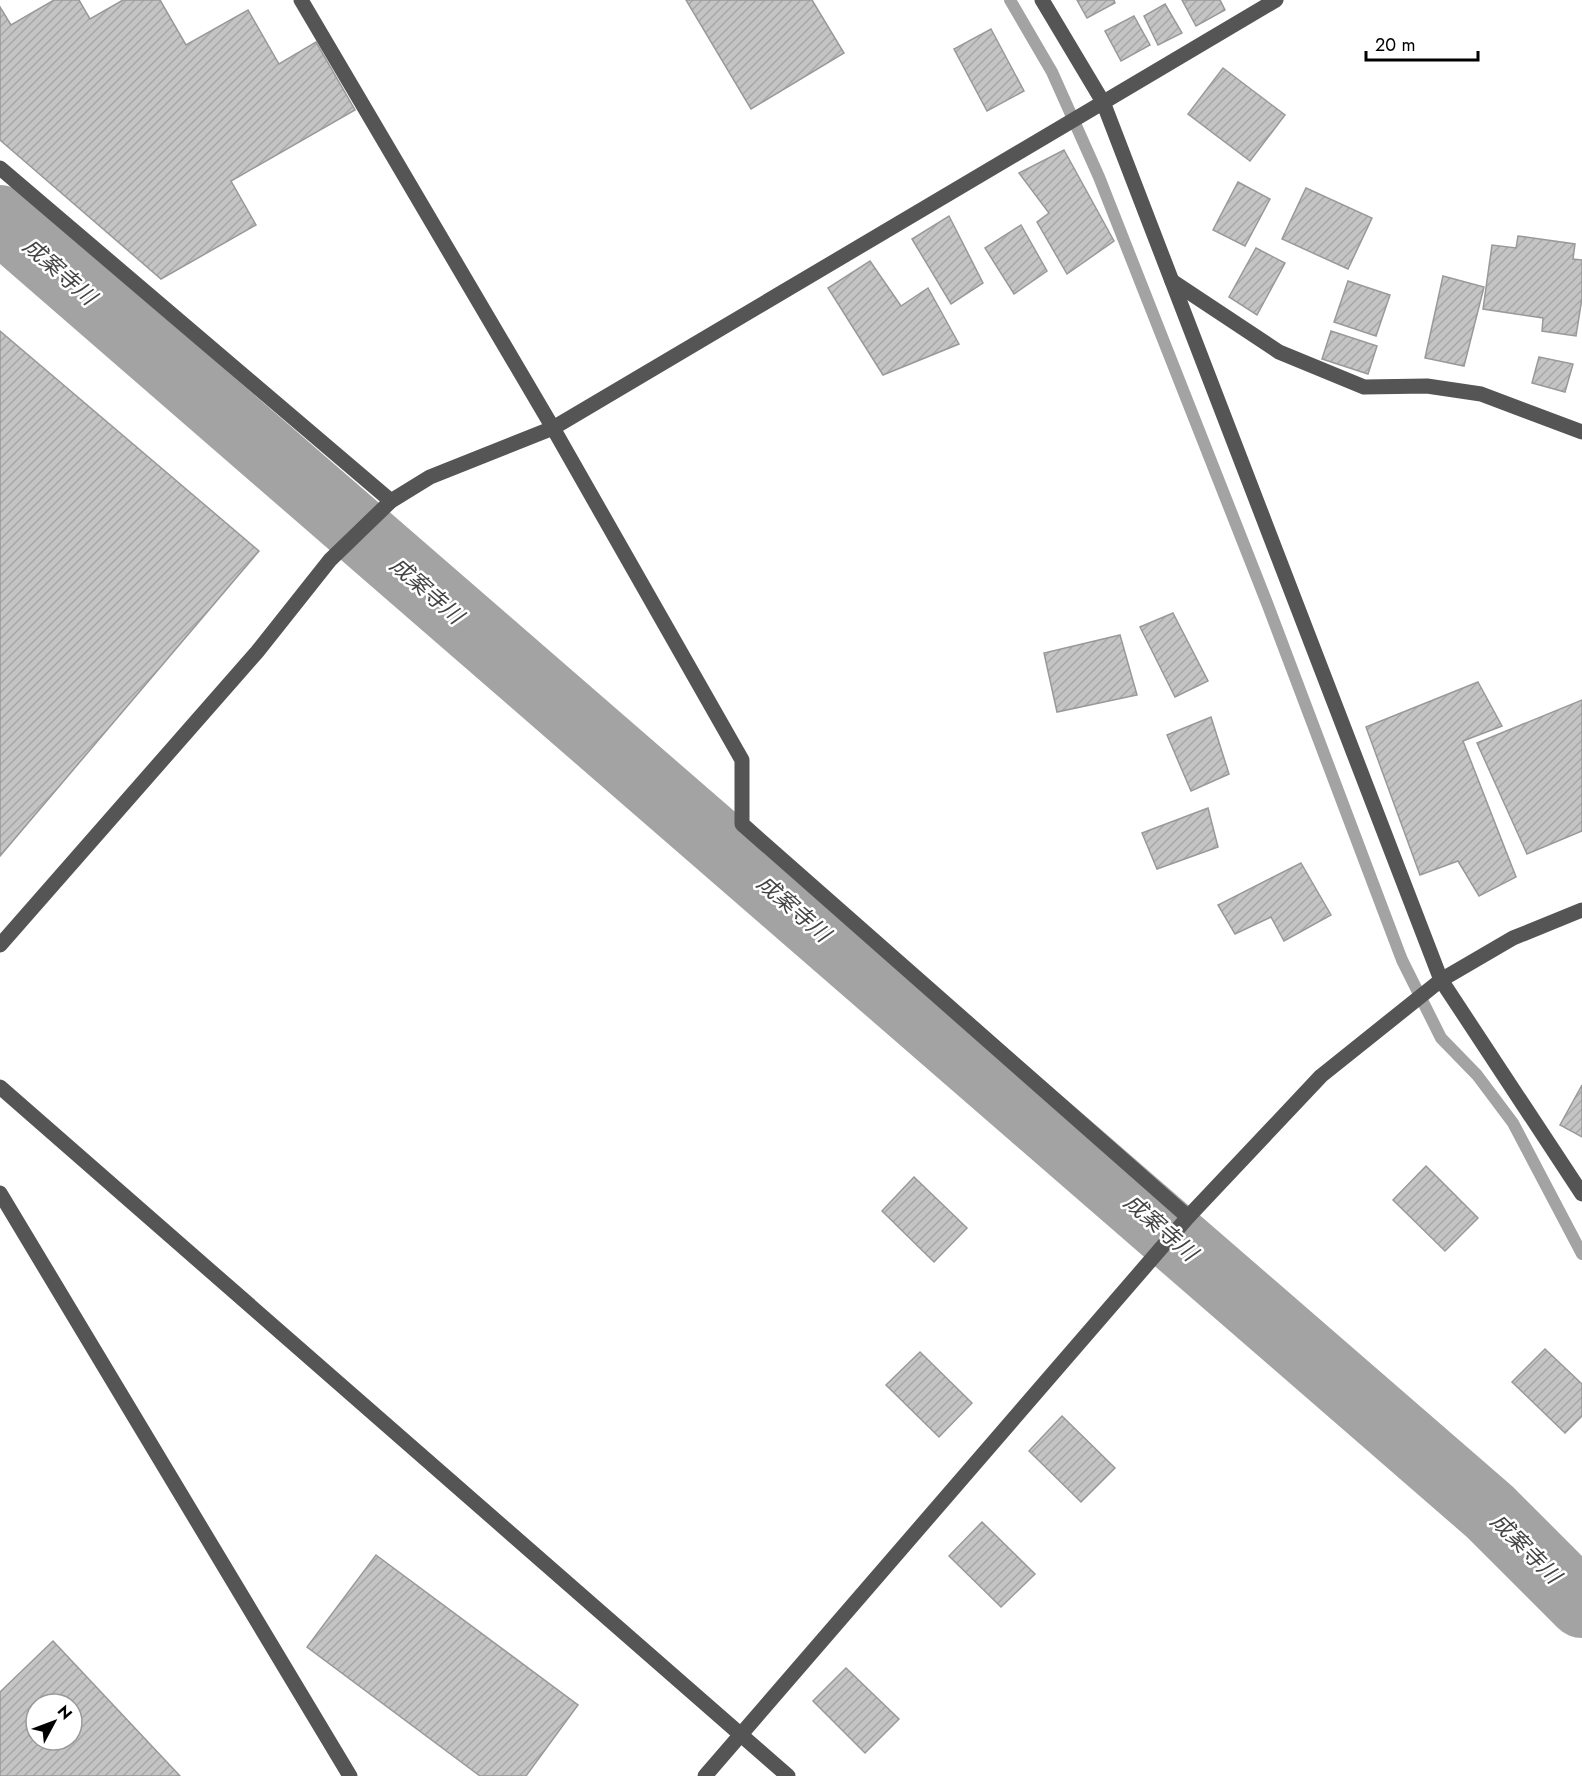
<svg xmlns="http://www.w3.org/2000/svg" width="1582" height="1776" viewBox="0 0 1582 1776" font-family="Jost,'Noto Sans JP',sans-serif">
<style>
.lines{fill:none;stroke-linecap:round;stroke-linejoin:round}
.stream{stroke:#a3a3a3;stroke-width:12}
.river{stroke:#a3a3a3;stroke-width:68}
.building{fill:url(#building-hatch);stroke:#999;stroke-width:1.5;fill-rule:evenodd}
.minor{stroke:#555;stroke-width:15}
.labels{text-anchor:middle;stroke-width:5;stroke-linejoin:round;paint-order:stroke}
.water-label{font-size:22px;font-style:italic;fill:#444;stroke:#fff}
</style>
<defs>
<pattern id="building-hatch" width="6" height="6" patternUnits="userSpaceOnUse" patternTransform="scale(1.5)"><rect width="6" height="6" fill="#c4c4c4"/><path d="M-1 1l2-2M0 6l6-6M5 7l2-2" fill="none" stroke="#a7a7a7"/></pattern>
</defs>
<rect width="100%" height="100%" fill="#fff"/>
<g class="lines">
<path class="stream" d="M1010 0 1052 72 1099 177 1267 603 1402 960 1441 1038 1477 1075 1513 1123 1582 1254"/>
<path class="river" d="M0 219 1490 1512 1582 1604"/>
</g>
<g class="building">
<path d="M54 0H79L90 19 123 0H160L186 45 248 10 279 64 316 42 355 110 231 181 256 225 161 279 0 140V7L11 25Z"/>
<path d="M686 0H812L844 53 751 109Z"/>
<path d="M1077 0H1114L1115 3 1087 18Z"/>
<path d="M1182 0H1220L1225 10 1196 26Z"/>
<path d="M1165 4 1182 33 1158 45 1144 16Z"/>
<path d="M1134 16 1150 45 1121 61 1105 31Z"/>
<path d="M991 29 1024 91 987 111 954 49Z"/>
<path d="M1223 68 1285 115 1250 161 1188 114Z"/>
<path d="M1064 150 1114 241 1067 274 1037 222 1049 213 1019 173Z"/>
<path d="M1238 182 1270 199 1245 246 1213 230Z"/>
<path d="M1306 188 1372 218 1348 269 1282 239Z"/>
<path d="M949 216 983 283 951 304 912 239Z"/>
<path d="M1021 225 1047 271 1014 294 985 248Z"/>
<path d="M1518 236 1575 244 1573 259 1582 260V298L1576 336 1542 331 1543 318 1483 309 1492 245 1516 248Z"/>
<path d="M1256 248 1285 263 1257 315 1229 297Z"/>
<path d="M870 261 901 306 928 288 959 344 883 375 828 288Z"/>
<path d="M1443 276 1484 287 1464 366 1425 358Z"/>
<path d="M1348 281 1390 295 1376 336 1334 322Z"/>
<path d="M0 331 259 551 0 856Z"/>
<path d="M1331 331 1377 346 1368 374 1322 359Z"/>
<path d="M1539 357 1573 364 1565 392 1532 383Z"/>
<path d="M1173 613 1208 681 1175 697 1140 627Z"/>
<path d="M1120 635 1137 695 1057 712 1044 653Z"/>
<path d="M1478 682 1502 726 1463 741 1516 877 1479 896 1458 861 1420 875 1366 727Z"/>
<path d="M1582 700V831L1527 854 1477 743Z"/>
<path d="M1211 717 1229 774 1191 791 1167 735Z"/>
<path d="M1208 808 1218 847 1157 869 1142 833Z"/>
<path d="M1301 863 1331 915 1284 941 1271 917 1235 934 1218 905Z"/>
<path d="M1582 1085V1137L1560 1125Z"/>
<path d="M1426 1166 1478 1218 1445 1251 1393 1200Z"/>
<path d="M914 1177 967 1228 934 1262 882 1211Z"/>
<path d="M1545 1349 1582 1384V1416L1565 1433 1512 1382Z"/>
<path d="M920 1352 972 1403 939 1437 886 1385Z"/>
<path d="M1062 1416 1115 1468 1081 1502 1029 1451Z"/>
<path d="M982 1522 1035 1574 1001 1607 949 1556Z"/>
<path d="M376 1555 578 1705 526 1776H480L307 1647Z"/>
<path d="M53 1641 180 1776H0V1692ZM36 1704H72V1740H36Z"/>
<path d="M846 1668 899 1719 865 1753 813 1701Z"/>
</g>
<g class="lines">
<g class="minor">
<path d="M301 0 553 428 742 760V824L1188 1217"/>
<path d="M1042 0 1103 102 1441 980 1582 1194"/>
<path d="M0 168 391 501"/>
<path d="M1172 281 1279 352 1364 387 1427 386 1481 394 1582 432"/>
<path d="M0 945 257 652 330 560 391 501 430 477 553 428 1276 0"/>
<path d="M0 1087 788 1776"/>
<path d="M0 1193 350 1776"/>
<path d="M705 1776 1188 1217 1321 1076 1441 980 1513 938 1582 910"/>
</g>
</g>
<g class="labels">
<g class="water-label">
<text transform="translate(60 271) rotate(41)" y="8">成案寺川</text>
<text transform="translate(427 590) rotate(41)" y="8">成案寺川</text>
<text transform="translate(794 908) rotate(41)" y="8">成案寺川</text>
<text transform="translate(1161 1227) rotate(41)" y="8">成案寺川</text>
<text transform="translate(1526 1548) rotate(45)" y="8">成案寺川</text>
</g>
</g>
<g transform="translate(54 1722) rotate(49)"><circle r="28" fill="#ffffff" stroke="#999999" stroke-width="1.5"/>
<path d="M0-4.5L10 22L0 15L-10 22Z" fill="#000000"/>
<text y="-9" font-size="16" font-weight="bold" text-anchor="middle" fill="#000000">N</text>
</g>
<path d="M1366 51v9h112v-9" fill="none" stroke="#000000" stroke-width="3"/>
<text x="1375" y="51" font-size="18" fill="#000000" stroke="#ffffff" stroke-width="4.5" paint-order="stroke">20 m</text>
</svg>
